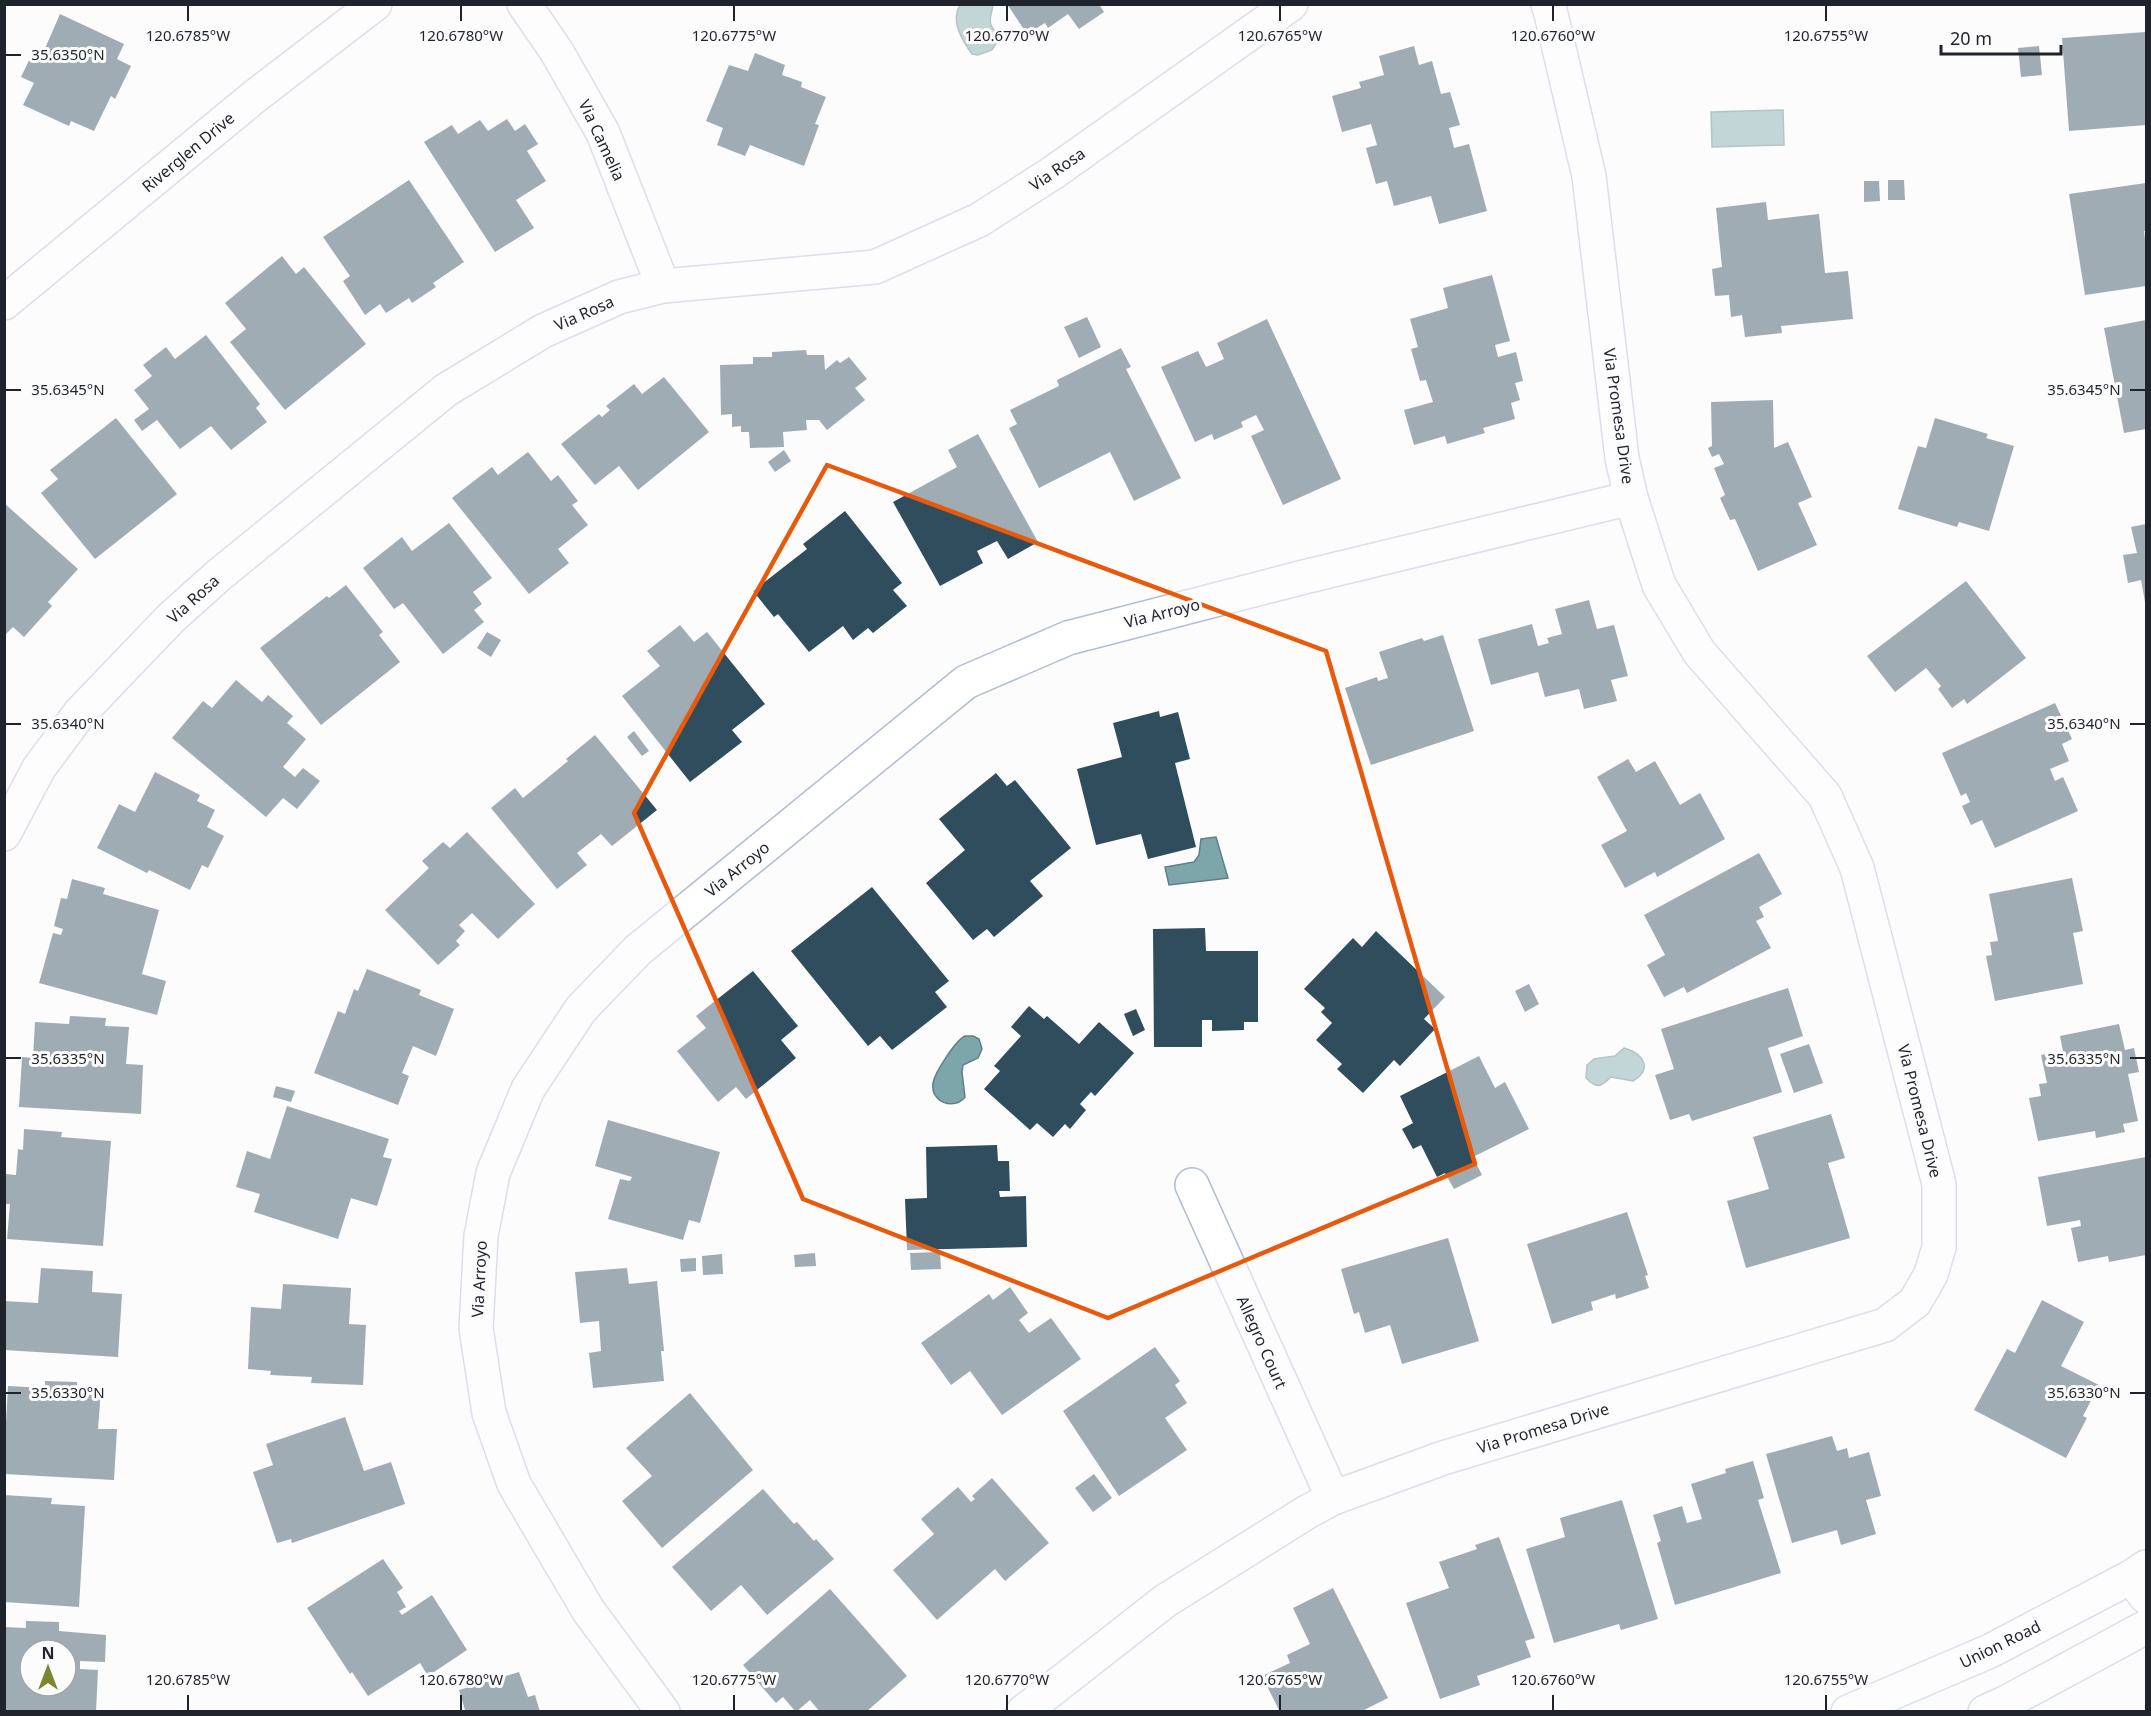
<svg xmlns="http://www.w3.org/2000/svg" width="2151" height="1716" viewBox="0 0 2151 1716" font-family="'Noto Sans',sans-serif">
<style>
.water{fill:#7da6ab;stroke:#617f85;stroke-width:1.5}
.building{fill:#304d5e;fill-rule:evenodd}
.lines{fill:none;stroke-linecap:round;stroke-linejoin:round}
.street-casing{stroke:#b1bdd3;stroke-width:36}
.secondary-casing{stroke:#b1bdd3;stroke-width:36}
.street{stroke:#fff;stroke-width:33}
.secondary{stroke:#fff;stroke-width:33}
.marked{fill:none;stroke:#e8590c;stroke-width:4.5;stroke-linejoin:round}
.ticks{fill:none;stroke:#1f232c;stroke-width:2}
.labels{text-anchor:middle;stroke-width:6;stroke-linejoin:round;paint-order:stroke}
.street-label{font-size:16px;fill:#1f232c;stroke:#fcfcfc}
.ticks-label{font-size:15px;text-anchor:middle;fill:#1f232c;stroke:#fcfcfc;stroke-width:6;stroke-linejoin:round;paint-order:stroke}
</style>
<rect width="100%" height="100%" fill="#fcfcfc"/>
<g class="water">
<path d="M960 5H993C991 19 986 21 997 34V42L992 50 978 55 972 54C962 40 950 21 960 5Z"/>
<path d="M1783 110 1784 145 1712 147 1711 112Z"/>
<path d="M1216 837 1228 878 1169 885 1165 867 1194 862 1199 855 1201 839Z"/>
<path d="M965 1036H973L979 1039 982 1049 978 1058 963 1065 962 1072 965 1097C954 1111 930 1102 933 1083 935 1072 956 1040 965 1036Z"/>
<path d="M1624 1048C1642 1053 1654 1068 1633 1081L1611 1077C1601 1086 1598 1090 1586 1078L1587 1065 1594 1059 1615 1056Z"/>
</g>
<g class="building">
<path d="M1007 4H1099L1104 12 1079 29 1068 14 1048 28 1045 23 1027 34Z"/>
<path d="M60 14 124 44 117 59 131 66 115 99 111 96 94 131 71 121 69 126 23 105 34 83 21 77 35 48 43 53Z"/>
<path d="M2146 32V125L2069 131 2062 38Z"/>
<path d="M1414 46 1419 65 1432 61 1441 94 1450 92 1460 125 1449 128 1454 148 1469 144 1487 211 1439 224 1431 196 1394 206 1387 181 1376 184 1366 148 1377 145 1371 124 1342 132 1332 96 1361 88 1359 82 1384 75 1379 56Z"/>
<path d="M2039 46 2042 75 2021 77 2018 48Z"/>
<path d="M755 53 785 65 782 75 802 82 801 87 826 97 815 124 819 125 804 166 750 145 745 156 717 145 723 128 706 121 729 65 748 71Z"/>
<path d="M507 119 515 131 525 124 538 144 527 151 546 181 516 200 534 228 495 252 424 142 452 125 458 134 480 120 488 131Z"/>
<path d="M409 180 464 262 433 283 436 287 412 303 409 298 386 313 380 304 365 315 343 281 350 276 323 237Z"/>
<path d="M1888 180H1904L1905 200H1888Z"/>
<path d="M1864 181H1879L1880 201 1864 202Z"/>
<path d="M2146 183V231H2144L2146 246V286L2085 295 2069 194Z"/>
<path d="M1766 202 1768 220 1819 214 1825 273 1848 271 1853 319 1781 326 1782 333 1745 337 1742 315 1731 317 1729 295 1715 296 1712 269 1722 267 1716 208Z"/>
<path d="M282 256 296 274 304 267 366 344 285 410 230 342 246 329 225 303Z"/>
<path d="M1492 275 1510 341 1495 345 1498 357 1516 352 1523 381 1515 383 1520 400 1511 403 1515 419 1483 428 1485 433 1447 444 1445 436 1414 445 1404 410 1433 402 1426 380 1420 381 1411 349 1418 347 1410 319 1448 308 1443 288Z"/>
<path d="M1087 317 1101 347 1079 358 1064 327Z"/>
<path d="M1267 319 1341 479 1283 505 1251 436 1264 430 1256 415 1241 422 1243 427 1214 440 1212 434 1195 442 1161 367 1198 351 1206 367 1224 359 1217 343Z"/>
<path d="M2146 320V429L2124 433 2104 328Z"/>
<path d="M206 335 260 404 256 408 267 422 231 450 211 426 180 449 157 420 142 431 134 420 149 409 134 390 152 376 143 365 166 347 175 359Z"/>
<path d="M1121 348 1131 367 1126 369 1181 478 1134 501 1110 452 1039 488 1009 428 1017 424 1010 410 1059 386 1057 380Z"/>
<path d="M806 350 807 355H824L825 370 837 360 840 363 849 357 867 379 855 388 865 400 827 430 819 420H806L807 430 783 432 784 447 750 448 749 432H741V426L732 427V414L721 415 720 365 753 364V357H772V352Z"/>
<path d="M664 377 709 432 638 490 619 466 595 485 561 444 599 414 602 417 610 410 606 406 634 384 642 394Z"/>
<path d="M1773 400 1774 448 1788 442 1812 497 1798 503 1817 545 1758 571 1735 519 1730 520 1720 498 1725 495 1714 468 1724 464 1719 454 1712 457 1708 448 1712 446 1711 402Z"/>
<path d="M116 418 177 494 95 559 41 493 58 479 50 470Z"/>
<path d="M1935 418 1988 434 1986 438 2014 446 1989 531 1959 522 1957 527 1898 509 1918 446 1926 448Z"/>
<path d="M978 434 1038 542 1008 559 997 541 977 551 983 563 940 586 893 502 957 467 948 450Z"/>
<path d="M784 450 791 461 775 472 768 462Z"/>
<path d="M528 452 551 481 558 475 578 501 572 505 588 525 558 549 569 563 529 594 452 498 492 467 498 475Z"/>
<path d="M4 503 78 569 48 602 52 606 24 637 13 627 4 636Z"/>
<path d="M845 511 902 583 893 590 907 606 873 633 868 628 853 640 843 626 809 652 778 614 774 617 753 591 807 549 803 544Z"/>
<path d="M449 523 492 578 473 592 482 604 474 610 484 622 443 654 403 603 394 609 363 568 402 537 412 551Z"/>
<path d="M2146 524V602H2145L2141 580 2128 583 2123 555 2137 553 2131 527Z"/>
<path d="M1966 581 2026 658 1967 704 1964 699 1952 708 1938 689 1941 686 1926 668 1895 692 1867 656Z"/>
<path d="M346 585 383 632 379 635 400 662 321 725 260 648 327 596 329 598Z"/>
<path d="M1589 600 1597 629 1614 625 1628 676 1611 680 1617 701 1584 709 1579 689 1545 697 1538 672 1491 685 1478 639 1532 624 1538 646 1549 643 1547 638 1562 634 1555 609Z"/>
<path d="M680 625 694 642 707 632 765 704 732 730 742 742 690 782 622 696 660 666 647 651Z"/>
<path d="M487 632 501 640 491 657 477 648Z"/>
<path d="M1443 635 1474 731 1371 765 1345 688 1377 677 1378 681 1388 678 1379 652 1422 638 1424 641Z"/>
<path d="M236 680 262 702 268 695 293 716 287 723 306 739 283 767 295 777 303 768 320 781 297 809 283 798 266 817 172 738 203 701 212 708Z"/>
<path d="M2055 703 2072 739 2062 744 2069 761 2050 769 2055 781 2063 777 2078 811 1995 848 1982 820 1971 825 1962 806 1970 802 1966 793 1961 796 1942 753Z"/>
<path d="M1159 711 1160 717 1178 712 1190 759 1175 763 1196 847 1148 859 1141 834 1096 845 1077 769 1122 757 1113 723Z"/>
<path d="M634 731 649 751 642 756 627 737Z"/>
<path d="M595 735 657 810 612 846 601 834 577 853 587 865 557 889 491 808 515 788 523 798 568 761 566 759Z"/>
<path d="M1628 759 1636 772 1655 761 1680 805 1700 793 1725 839 1657 877 1655 872 1625 888 1601 845 1627 831 1597 777Z"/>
<path d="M155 772 200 795 197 801 215 810 207 827 224 836 208 868 202 865 190 890 149 870 147 873 97 848 119 804 135 812Z"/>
<path d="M996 773 1007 786 1015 780 1071 848 1030 881 1043 896 994 937 987 929 973 940 926 883 965 850 939 819Z"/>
<path d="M467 832 535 904 498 939 472 913 459 925 465 931 456 941 460 945 438 965 385 910 429 868 422 861 443 842 450 848Z"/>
<path d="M1759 853 1782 894 1759 907 1764 917 1756 921 1771 948 1687 993 1684 987 1664 997 1647 965 1665 955 1644 915Z"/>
<path d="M2072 878 2083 931 2073 933 2083 984 1995 1001 1986 956 1992 955 1990 942 1998 941 1989 894Z"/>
<path d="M72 879 105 888 103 894 159 910 142 974 166 981 157 1015 39 983 53 933 61 935 63 929 54 926 61 898 67 899Z"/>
<path d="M872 887 949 981 935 992 947 1007 892 1050 880 1036 868 1046 791 951Z"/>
<path d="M1205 928 1206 951H1258V1022H1244V1030L1212 1031V1020H1202V1047H1154L1153 929Z"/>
<path d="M1376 931 1445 997 1424 1019 1435 1029 1400 1066 1394 1060 1363 1093 1337 1069 1342 1064 1316 1040 1332 1023 1321 1012 1325 1008 1304 989 1353 938 1362 947Z"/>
<path d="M367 969 421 990 419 995 454 1009 436 1056 413 1046 402 1073 409 1076 398 1105 314 1073 338 1011 345 1014 354 989 358 991Z"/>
<path d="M753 971 798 1026 781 1040 796 1058 746 1099 736 1087 718 1102 677 1051 706 1028 696 1016Z"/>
<path d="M1529 984 1539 1004 1525 1012 1515 991Z"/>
<path d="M1788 988 1803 1036 1768 1048 1782 1092 1692 1121 1689 1114 1670 1120 1655 1075 1674 1069 1661 1029Z"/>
<path d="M1029 1006 1044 1019 1047 1016 1079 1044 1099 1022 1134 1053 1095 1096 1091 1092 1080 1104 1086 1110 1070 1129 1065 1124 1053 1137 1037 1123 1030 1130 984 1089 1000 1071 994 1066 1021 1036 1011 1027Z"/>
<path d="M1136 1009 1145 1030 1133 1036 1124 1014Z"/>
<path d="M70 1016 106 1018 105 1026 129 1027 126 1064 143 1065 141 1114 19 1107 22 1057 33 1058 35 1022 69 1024Z"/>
<path d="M2119 1024 2125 1050 2134 1048 2139 1072 2128 1074 2138 1121 2123 1124 2125 1132 2096 1138 2095 1131 2038 1141 2029 1098 2041 1096 2039 1084 2047 1083 2041 1055 2063 1051 2060 1036Z"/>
<path d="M1809 1044 1823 1083 1794 1093 1780 1054Z"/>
<path d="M1479 1056 1495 1088 1505 1082 1529 1129 1473 1157 1482 1175 1454 1189 1445 1173 1437 1177 1421 1145 1413 1149 1402 1129 1413 1123 1400 1096Z"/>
<path d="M276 1086 295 1091 291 1102 273 1097Z"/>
<path d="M287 1106 389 1139 383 1157 392 1159 377 1206 351 1198 338 1239 254 1212 260 1194 236 1187 247 1151 270 1159Z"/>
<path d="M1831 1114 1845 1158 1828 1163 1850 1238 1746 1268 1727 1201 1769 1189 1753 1137Z"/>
<path d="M608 1120 720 1152 700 1223 689 1220 683 1240 608 1219 620 1179 630 1181 632 1177 595 1166Z"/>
<path d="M24 1129 62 1132 61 1137 111 1141 103 1246 7 1239 10 1204H4L6 1174 16 1175 18 1149 23 1150Z"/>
<path d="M997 1145 998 1161H1009L1010 1191H999L1000 1197 1026 1196 1027 1247 907 1250 905 1199 927 1198 926 1147Z"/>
<path d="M2146 1157V1255L2109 1262 2108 1256 2078 1262 2071 1228 2081 1226 2080 1220 2047 1226 2038 1177Z"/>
<path d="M1627 1212 1648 1275 1645 1276 1649 1288 1616 1299 1615 1294 1591 1302 1593 1310 1552 1324 1527 1244Z"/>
<path d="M1448 1238 1479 1341 1402 1364 1390 1325 1365 1333 1359 1312 1354 1314 1341 1269Z"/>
<path d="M940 1252 941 1269 911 1270 910 1253Z"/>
<path d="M815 1253 816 1266 795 1267 794 1255Z"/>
<path d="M722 1254 723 1274 703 1275 702 1256Z"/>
<path d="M696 1258V1271L681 1272 680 1259Z"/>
<path d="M41 1268 93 1271 92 1292 122 1294 118 1357 4 1350V1301L38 1303Z"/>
<path d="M627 1268 629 1284 657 1281 664 1351H661L664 1381 593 1388 589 1353 601 1351 599 1321 580 1323 575 1272Z"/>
<path d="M283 1284 351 1288 349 1324 366 1325 363 1385 311 1383 312 1377 270 1375 271 1371 248 1369 251 1307 281 1309Z"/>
<path d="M1010 1287 1028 1313 1019 1320 1029 1333 1051 1318 1081 1359 1002 1415 970 1371 951 1385 921 1343 989 1294 993 1300Z"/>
<path d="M2042 1300 2084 1322 2061 1366 2099 1385 2083 1416 2087 1418 2066 1458 1974 1410 2007 1349 2015 1353Z"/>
<path d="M1155 1347 1180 1381 1175 1385 1187 1403 1165 1418 1187 1450 1119 1496 1063 1411Z"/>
<path d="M45 1381 77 1382V1390L101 1391 98 1429H117L114 1480 4 1474V1422H6L8 1386 45 1388Z"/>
<path d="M690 1393 753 1470 662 1548 622 1501 652 1476 626 1448Z"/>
<path d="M345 1417 364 1471 391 1462 405 1504 292 1543 291 1539 277 1543 253 1472 273 1465 266 1444Z"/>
<path d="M1832 1436 1837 1451 1847 1448 1849 1458 1869 1452 1881 1496 1866 1500 1876 1534 1841 1545 1837 1530 1792 1543 1766 1454Z"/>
<path d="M1753 1461 1764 1498 1758 1500 1781 1573 1675 1605 1657 1543 1661 1541 1653 1515 1682 1506 1687 1523 1702 1519 1691 1484 1726 1473 1725 1469Z"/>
<path d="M1094 1474 1112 1498 1093 1512 1075 1488Z"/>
<path d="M992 1478 1049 1543 1005 1581 995 1569 937 1620 893 1570 934 1534 921 1519 958 1487 971 1502 975 1499 972 1496Z"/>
<path d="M763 1489 794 1524 797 1522 814 1541 816 1539 834 1559 767 1615 741 1585 711 1611 672 1567Z"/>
<path d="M4 1495 52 1498 51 1504 85 1506 79 1607 4 1602Z"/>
<path d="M1622 1500 1658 1619 1621 1630 1619 1624 1554 1643 1526 1549 1565 1537 1560 1518Z"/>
<path d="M1499 1537 1535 1638 1525 1641 1531 1657 1477 1676 1480 1685 1440 1699 1406 1603 1449 1588 1439 1562 1477 1549 1475 1545Z"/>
<path d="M383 1559 403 1588 397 1592 406 1607 399 1611 402 1615 432 1595 467 1650 428 1676 420 1663 368 1696 352 1672 350 1674 307 1608Z"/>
<path d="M1333 1588 1388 1698 1360 1712H1280L1262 1676 1290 1663 1287 1655 1310 1644 1293 1608Z"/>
<path d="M830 1589 907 1676 866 1712H820L810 1700 796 1712 783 1697 776 1703 743 1665Z"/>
<path d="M26 1621 59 1622V1631L106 1635 105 1662 80 1661V1669L98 1670 96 1712H4V1627L26 1628ZM30 1650H66V1686H30Z"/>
<path d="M519 1672 528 1697 535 1695 540 1712H461L465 1710 459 1690Z"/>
</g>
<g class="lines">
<defs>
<g id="street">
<path d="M524 4 557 52 603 133 663 286"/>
<path d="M4 303 254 97 375 4"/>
<path d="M4 834 39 768 79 714 171 618 219 575 446 390 543 331 619 297 663 286 875 267 979 220 1054 172 1291 4"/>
<path d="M1192 1185 1333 1498"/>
<path d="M2131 1577 2146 1597"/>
<path d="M663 1712 588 1610 514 1484 489 1413 476 1328 481 1236 493 1173 528 1089 581 1009 638 950 966 682 1068 638 1304 577 1631 498"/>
<path d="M1023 1712 1165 1601 1307 1512 1333 1498 1443 1458 1885 1325 1915 1302 1931 1274 1939 1247V1184L1857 868 1825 796 1699 652 1659 585 1631 498 1622 458 1589 176 1551 14 1548 4"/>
</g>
<g id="secondary">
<path d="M1848 1712 1990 1651 2131 1577 2146 1567"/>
<path d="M1985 1712 2005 1703 2146 1627"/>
</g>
</defs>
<use href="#street" class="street-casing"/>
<use href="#secondary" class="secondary-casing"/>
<use href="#street" class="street"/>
<use href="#secondary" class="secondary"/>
</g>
<path d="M0 0H2151V1716H0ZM827 465 1326 651 1475 1164 1108 1318 803 1199 634 813Z" fill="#fcfcfc" fill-opacity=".55" fill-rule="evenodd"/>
<path class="marked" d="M827 465 1326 651 1475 1164 1108 1318 803 1199 634 813Z"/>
<path class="ticks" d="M188 6V21M461 6V21M734 6V21M1007 6V21M1280 6V21M1553 6V21M1826 6V21M6 55H21M6 390H21M2130 390H2145M6 724H21M2130 724H2145M6 1058H21M2130 1058H2145M6 1393H21M2130 1393H2145M188 1695V1710M461 1695V1710M734 1695V1710M1007 1695V1710M1280 1695V1710M1553 1695V1710M1826 1695V1710"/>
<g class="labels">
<g class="street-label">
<text transform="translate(602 140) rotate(65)" y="6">Via Camelia</text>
<text transform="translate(188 152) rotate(-40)" y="6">Riverglen Drive</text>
<text transform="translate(1057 169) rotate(-34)" y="6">Via Rosa</text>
<text transform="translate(584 313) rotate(-24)" y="6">Via Rosa</text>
<text transform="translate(1619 416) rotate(82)" y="6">Via Promesa Drive</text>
<text transform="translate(193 599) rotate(-42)" y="6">Via Rosa</text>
<text transform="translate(1162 613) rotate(-14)" y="6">Via Arroyo</text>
<text transform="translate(737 869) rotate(-39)" y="6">Via Arroyo</text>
<text transform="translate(1920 1111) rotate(76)" y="6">Via Promesa Drive</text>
<text transform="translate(479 1279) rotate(-87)" y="6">Via Arroyo</text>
<text transform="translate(1262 1342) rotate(66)" y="6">Allegro Court</text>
<text transform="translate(1543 1428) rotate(-17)" y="6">Via Promesa Drive</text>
<text transform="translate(2000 1644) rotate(-26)" y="6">Union Road</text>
</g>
</g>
<g class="ticks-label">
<text x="188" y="41">120.6785°W</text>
<text x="461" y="41">120.6780°W</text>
<text x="734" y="41">120.6775°W</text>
<text x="1007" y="41">120.6770°W</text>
<text x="1280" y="41">120.6765°W</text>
<text x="1553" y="41">120.6760°W</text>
<text x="1826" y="41">120.6755°W</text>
<text x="68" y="60">35.6350°N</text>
<text x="68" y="395">35.6345°N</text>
<text x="2084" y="395">35.6345°N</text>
<text x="68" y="729">35.6340°N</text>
<text x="2084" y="729">35.6340°N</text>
<text x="68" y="1064">35.6335°N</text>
<text x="2084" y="1064">35.6335°N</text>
<text x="68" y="1398">35.6330°N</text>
<text x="2084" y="1398">35.6330°N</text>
<text x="188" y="1685">120.6785°W</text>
<text x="461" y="1685">120.6780°W</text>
<text x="734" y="1685">120.6775°W</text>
<text x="1007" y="1685">120.6770°W</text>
<text x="1280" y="1685">120.6765°W</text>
<text x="1553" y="1685">120.6760°W</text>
<text x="1826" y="1685">120.6755°W</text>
</g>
<rect width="2151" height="1716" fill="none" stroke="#1f232c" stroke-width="12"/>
<g transform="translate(48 1668)"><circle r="28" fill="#fcfcfc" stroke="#a4a5a9" stroke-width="1.5"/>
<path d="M0-4.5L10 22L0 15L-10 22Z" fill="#7b8532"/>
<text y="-9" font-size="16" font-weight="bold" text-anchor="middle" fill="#1f232c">N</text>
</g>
<path d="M1941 45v9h120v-9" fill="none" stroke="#1f232c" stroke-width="3"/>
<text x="1950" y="45" font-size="18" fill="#1f232c" stroke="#fcfcfc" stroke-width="4.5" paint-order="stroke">20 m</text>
</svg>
